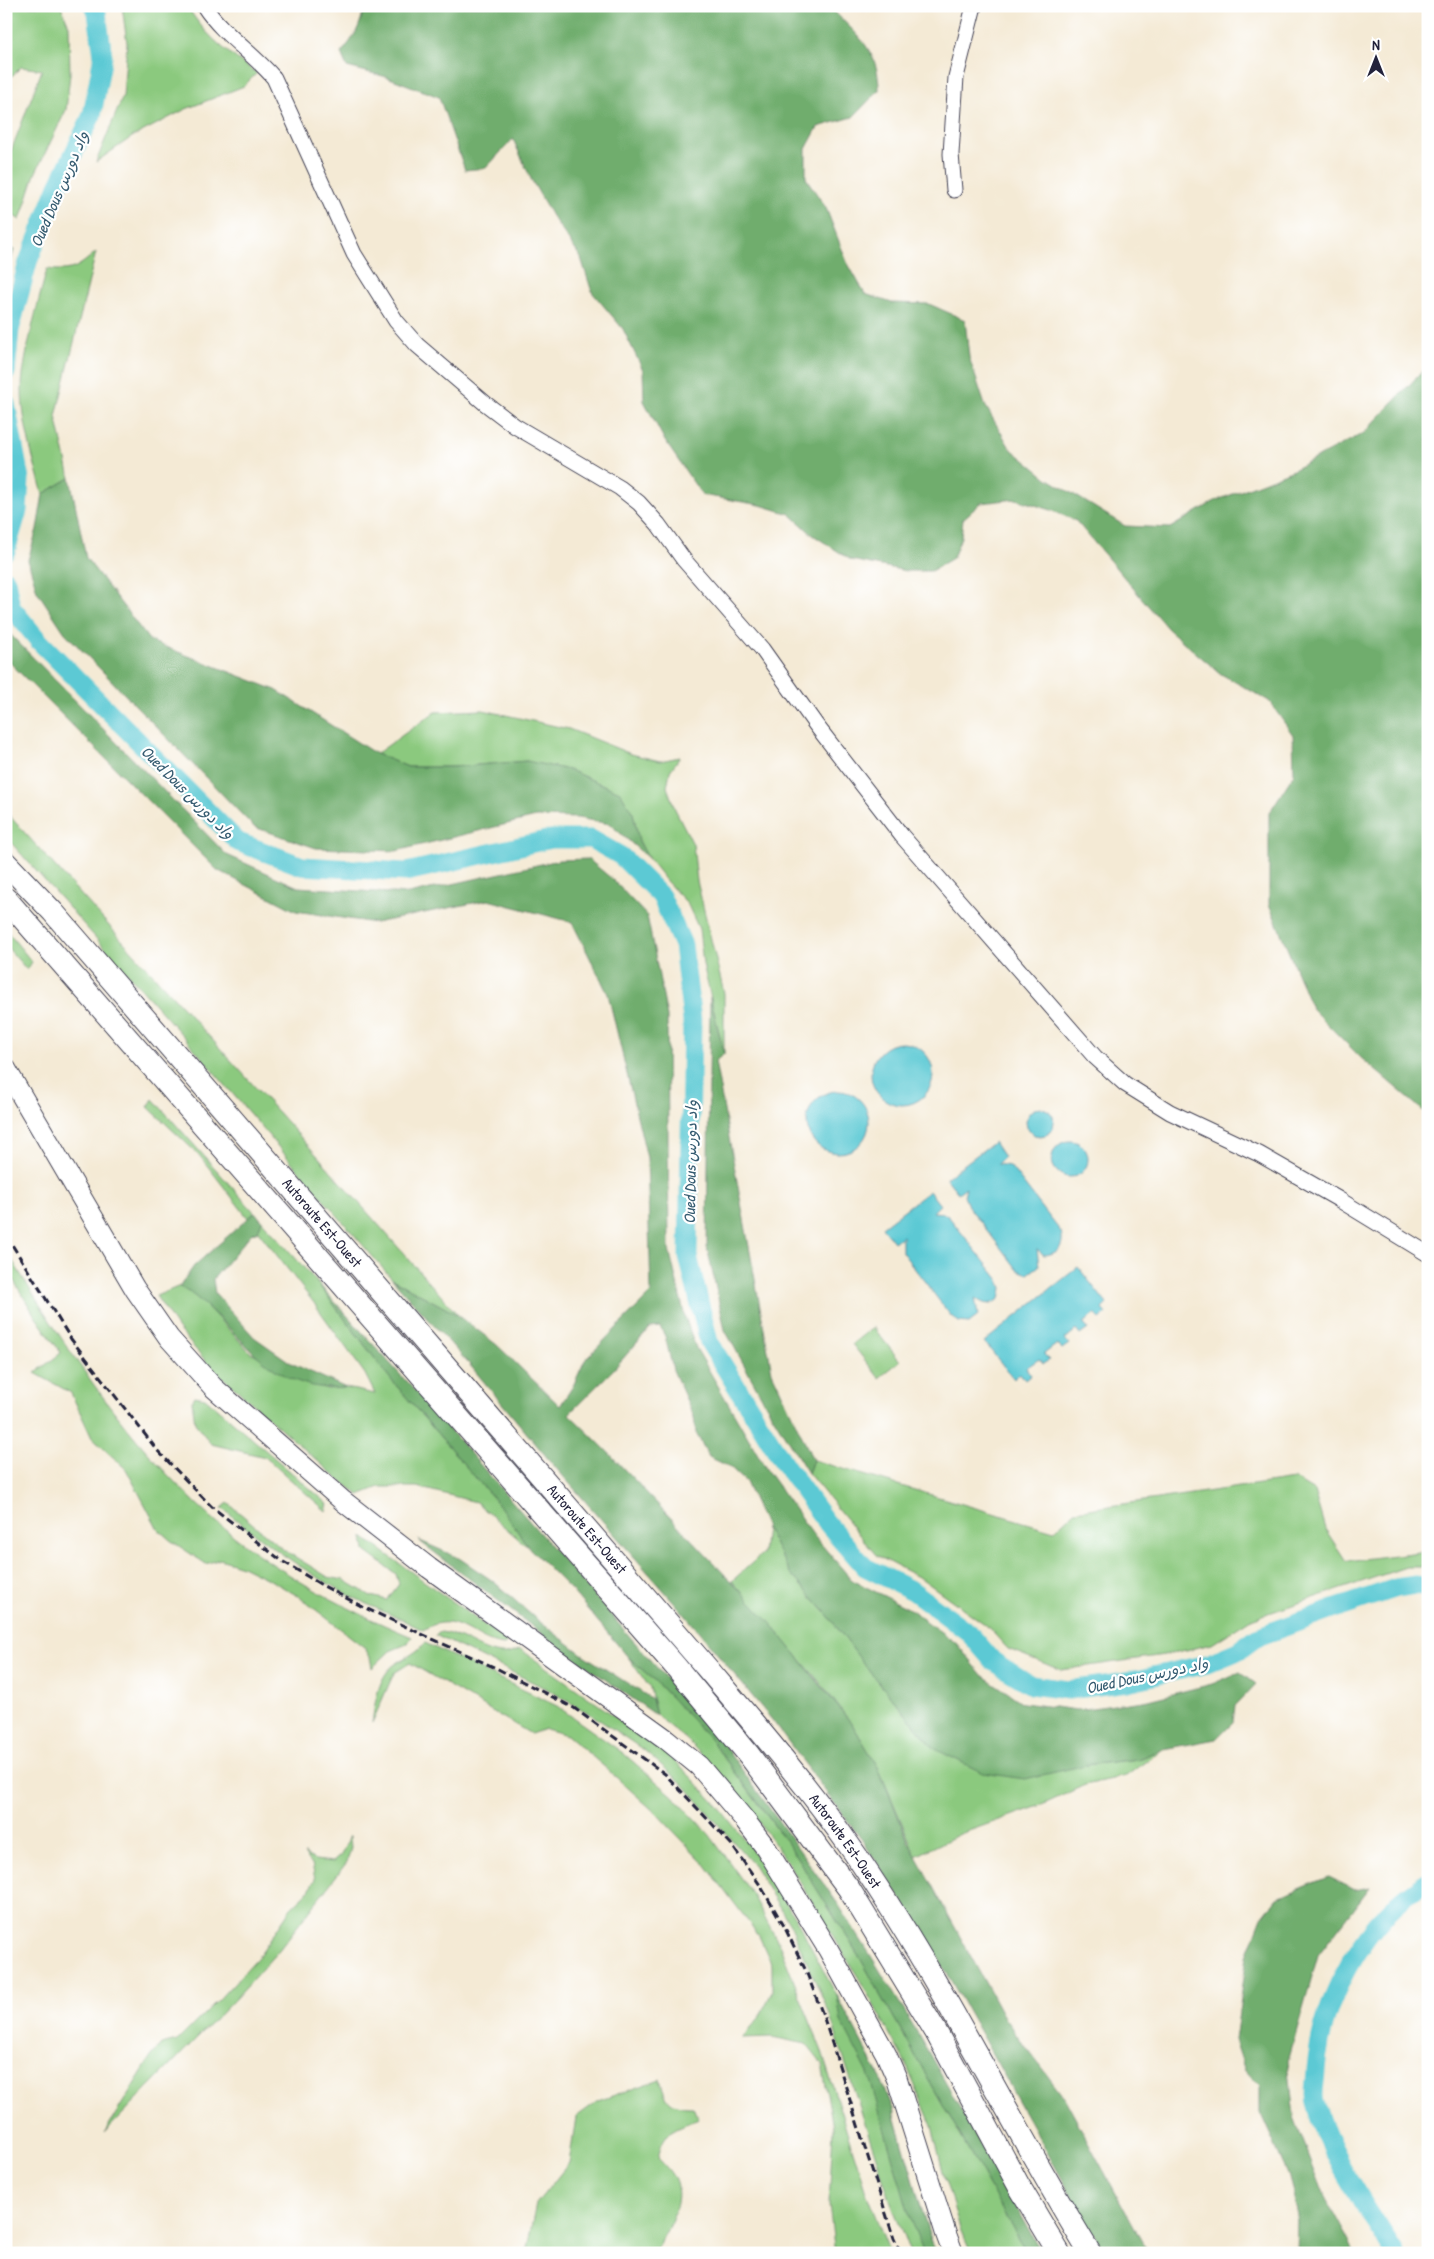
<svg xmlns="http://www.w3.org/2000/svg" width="1434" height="2259" viewBox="0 0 1434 2259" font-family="'Patrick Hand','Playpen Sans Arabic',sans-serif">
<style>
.green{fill:#8bc97e;stroke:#56765c}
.forest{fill:#70ad6d;stroke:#496854}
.water{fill:#5cc9d4;stroke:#3f7688}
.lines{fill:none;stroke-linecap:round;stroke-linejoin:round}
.river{stroke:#5cc9d4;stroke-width:19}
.minor-casing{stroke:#424052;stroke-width:17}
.major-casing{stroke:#424052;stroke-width:22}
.highway-casing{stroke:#424052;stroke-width:24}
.minor{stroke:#fff;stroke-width:15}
.major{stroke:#fff;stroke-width:20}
.highway{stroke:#fff;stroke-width:22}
.rail{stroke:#22223b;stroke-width:3;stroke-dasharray:8 4;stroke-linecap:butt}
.labels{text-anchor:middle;stroke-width:4.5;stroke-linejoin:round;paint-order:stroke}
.street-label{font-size:15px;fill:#22223b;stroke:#fff}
.water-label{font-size:16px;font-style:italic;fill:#365c71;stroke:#fff}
</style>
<rect width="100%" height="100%" fill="#fff"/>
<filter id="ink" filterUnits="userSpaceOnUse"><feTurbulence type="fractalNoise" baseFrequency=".02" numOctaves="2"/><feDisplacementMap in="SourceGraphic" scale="10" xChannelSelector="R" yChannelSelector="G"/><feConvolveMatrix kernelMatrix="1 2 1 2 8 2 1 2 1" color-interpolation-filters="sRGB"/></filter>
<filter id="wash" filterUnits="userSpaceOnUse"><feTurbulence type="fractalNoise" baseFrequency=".0096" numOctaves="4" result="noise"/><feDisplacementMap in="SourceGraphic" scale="20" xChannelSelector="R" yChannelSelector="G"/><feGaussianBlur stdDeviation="1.12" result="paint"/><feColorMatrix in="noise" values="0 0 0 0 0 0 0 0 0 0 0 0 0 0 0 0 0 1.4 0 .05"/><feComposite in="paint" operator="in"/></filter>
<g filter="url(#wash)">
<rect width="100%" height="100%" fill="#f4ead5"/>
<g class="green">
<path d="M6 6H61L69 26 70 74 66 110 35 174 20 220 6 211V164L42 70 21 67 6 82Z"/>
<path d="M122 6H187C206 37 228 53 257 73L244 86 186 109 132 137 96 162 123 96 127 43Z"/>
<path d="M96 252 56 416 70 478 43 494C33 458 18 411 23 374 28 339 38 303 47 269 72 272 76 269 96 252Z"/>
<path d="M483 710 569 729 631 754 660 761 680 757 670 771 667 787 675 809 693 844 697 881 724 993V1054L703 964 699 929 687 903 667 882 648 858 639 841 633 813 527 761 453 767H408L376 754 435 712Z"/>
<path d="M6 812 323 1162 458 1315 392 1279 183 1036 6 837Z"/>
<path d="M6 930 32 962 27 970 6 946Z"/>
<path d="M153 1099 316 1281 389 1377 499 1505 530 1549 476 1502 417 1487H379L359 1495 338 1479 212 1368 178 1329 156 1296 180 1286 198 1297 250 1352 327 1389 346 1388 375 1394 365 1374 314 1303 199 1155 148 1107Z"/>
<path d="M6 1250C63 1345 128 1443 211 1517 270 1569 340 1607 412 1637L407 1644 390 1651 372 1668 370 1657 364 1647 298 1596 272 1581 242 1566 220 1559 206 1564 170 1540 158 1529 126 1469 92 1438 71 1393 35 1373 61 1353 35 1316 6 1268Z"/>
<path d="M873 1327 900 1361 879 1378 852 1344Z"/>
<path d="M195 1396 205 1398 328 1504 326 1511 265 1457 211 1444 195 1423 192 1401Z"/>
<path d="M813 1460 1054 1531 1075 1511 1294 1479 1314 1491 1325 1529 1346 1561 1428 1551V1567H1406L1251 1619 1212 1644 1164 1655 1061 1670 1008 1649 986 1625 922 1579 876 1555 808 1473Z"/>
<path d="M228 1503 284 1550 328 1577 344 1580 371 1596 387 1600 399 1584 396 1574 365 1551 363 1537 508 1642 504 1645C474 1643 457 1608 423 1630 398 1617 373 1608 349 1595 303 1571 262 1541 222 1508Z"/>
<path d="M766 1528 790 1573 827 1614 869 1671 934 1748 1086 1765 1138 1759 1163 1749 1126 1776 1085 1785 1042 1805 960 1834 916 1856 878 1767 852 1724 818 1680 732 1581 763 1553Z"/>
<path d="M441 1632C467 1635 494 1666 520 1649L661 1749 690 1776 718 1806 751 1848 796 1919 880 2077 893 2109 929 2235 937 2253H910L889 2197 828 2010 790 1924 752 1863 682 1783 645 1751 595 1717 547 1689 435 1635Z"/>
<path d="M425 1643 557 1706 623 1753 673 1796 709 1834 753 1895 779 1944 821 2049 867 2195 890 2253H838L834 2246 829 2204 833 2129 822 2064 806 2044 772 2037 742 2038 759 2018 772 1992V1965L759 1936 705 1864 657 1814 607 1769 567 1735 545 1729 531 1734 410 1663 394 1673 372 1723C375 1703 378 1674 397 1663 408 1656 416 1653 425 1643Z"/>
<path d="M628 1657 655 1681 710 1739 791 1848 859 1956 1027 2253H971L960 2228 945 2180 932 2126 905 2062 861 1982 787 1861 734 1788 686 1739 656 1715 650 1688Z"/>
<path d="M350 1836 351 1848 347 1862 279 1950 234 2000 104 2133 151 2057 161 2045 177 2041 221 1997 258 1957 291 1908 308 1892 315 1879 312 1864 304 1854 315 1860 333 1862 341 1855Z"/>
<path d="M660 2079C666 2101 670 2107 693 2107L698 2119C674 2129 663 2130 658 2158 666 2167 675 2175 677 2187 682 2207 664 2236 654 2253H526L536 2204 569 2163 576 2117 598 2101Z"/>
</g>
<g class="forest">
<path d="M364 6H829C856 35 879 48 879 90L853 117 818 127 806 149V178L826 208 847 262 865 294 892 303 929 304 965 320 969 357 985 405 1010 448 1047 478 1125 526 1170 528 1215 501 1291 471 1364 433 1428 365V1115L1360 1057 1312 1009 1269 904V813L1294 774 1293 735 1269 701 1221 674 1168 629 1076 521 1051 510 1016 499 981 503 963 519 961 537 953 558 931 571H906L851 560 813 535 790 514 760 505 702 495 665 441 644 401 643 370 623 329 592 292 581 258 552 216 531 179 513 139 486 168 465 170 439 97 387 77 347 67 341 53C354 38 361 26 364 6Z"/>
<path d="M6 246 14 250 6 277Z"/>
<path d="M70 478 86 558 150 641 276 690 376 754 408 767H453L527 761 569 770 620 792 633 813 639 841 648 858 610 824 578 818 536 817 396 851 316 848 254 827 65 633 37 591 28 560 37 529 43 494Z"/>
<path d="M6 630 227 855 298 887 408 894 559 860 588 859 612 879 647 916 655 955 667 1017 669 1249 685 1317 696 1348 768 1472 814 1536 852 1580 908 1608 956 1643 982 1675 1023 1703 1077 1710 1144 1701 1212 1684 1240 1672 1256 1684 1235 1706 1233 1722 1216 1739 1163 1749 1138 1759 1086 1765 1025 1779 983 1773 935 1749 869 1671 827 1614 790 1573 766 1528 746 1482 730 1467 709 1457 696 1433 694 1417 673 1370 665 1336 660 1327 650 1328 612 1371 569 1414 605 1449 768 1620 852 1724 878 1767 909 1843 1005 2019 1065 2099 1148 2253H1106L1089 2227 931 1945 862 1840 772 1720 681 1610 555 1467 469 1364 392 1279 458 1315 497 1345 560 1406 573 1386 585 1360 651 1293 647 1158 608 994 572 922 488 900 375 923 296 911 217 870 6 659Z"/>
<path d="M710 997 724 1054 715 1061 772 1372 813 1460 808 1473 766 1405 725 1330 707 1247Z"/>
<path d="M255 1212 262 1221 258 1231 251 1234 213 1279 215 1293 254 1337 291 1363 346 1388C264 1394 239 1323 180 1286L194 1266Z"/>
<path d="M316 1281 451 1431 725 1746 838 1904 871 1956 913 2025 1042 2253H1027L859 1956 791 1848 759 1804 710 1739 655 1681 628 1657 573 1592 530 1549 499 1505 389 1377Z"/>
<path d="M418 1540 459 1558 493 1581 536 1619 582 1654 652 1699 656 1715 566 1652Z"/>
<path d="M1329 1877 1355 1890 1370 1887 1318 1955 1288 2061 1294 2117 1325 2197 1355 2253H1297L1298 2216 1289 2177 1260 2112V2086L1245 2070 1235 2040 1247 1956 1262 1917 1277 1898Z"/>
<path d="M837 1995 880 2077 893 2109 929 2235 937 2253H924L910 2218 868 2073 841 2021Z"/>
</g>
<g class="water">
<circle cx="902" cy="1074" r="31"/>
<circle cx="838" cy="1122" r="31"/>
<circle cx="1040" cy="1122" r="14"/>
<circle cx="1070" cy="1159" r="18"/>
<path d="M994 1142 1004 1157 997 1164 1010 1166 1061 1232C1065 1246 1058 1254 1044 1255L1037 1249 1039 1266 1028 1274 1018 1270 968 1206 964 1196 966 1187 958 1193 946 1178Z"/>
<path d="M929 1191 940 1205 933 1212 943 1213 949 1217 999 1280 1002 1288 1000 1299C989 1306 985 1305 975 1298L978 1316 969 1323 959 1322 951 1316 902 1252V1236L894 1242 882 1227Z"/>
<path d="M1078 1267 1107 1304 1102 1309 1106 1314 1100 1319 1095 1314 1083 1323 1088 1329 1080 1335 1076 1330 1065 1339 1069 1344 1062 1349 1057 1344 1044 1354 1049 1360 1043 1364 1039 1359 1026 1368 1031 1375 1025 1380 1020 1373 1014 1379 984 1342Z"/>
</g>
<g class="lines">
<g class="river">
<path d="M6 372 10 330 28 262 58 186 92 115 103 56 97 13 94 6"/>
<path d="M6 404 20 479 18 510 6 551"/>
<path d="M6 580 11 607 39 641 238 842 302 866 406 872 551 839H591L621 856 661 896 683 945 692 1021 688 1256 709 1342 785 1465 826 1522 865 1567 913 1591 968 1632 993 1661 1031 1685 1068 1690 1127 1682 1207 1664 1238 1651 1257 1637 1334 1609 1396 1588 1416 1585 1428 1587"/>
<path d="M1395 2253C1365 2205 1330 2158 1315 2103 1312 2094 1316 2080 1316 2070 1322 1999 1365 1917 1428 1881"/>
</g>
</g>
</g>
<g filter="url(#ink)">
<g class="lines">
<defs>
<g id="minor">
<path d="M204 6C223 35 252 52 274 78L354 254 396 321 417 345 486 404 515 426 620 488 639 503 658 524 684 560 762 649 816 725 902 836 1095 1057 1125 1084 1170 1112 1259 1154 1338 1199 1428 1254"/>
<path d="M954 190 951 154 956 77 974 6"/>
</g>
<path id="major" d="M6 1069 135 1289 169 1338 213 1387 343 1501 429 1568 666 1739 699 1766 744 1819 766 1848 828 1949 886 2054 897 2079 946 2234 953 2253"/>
<g id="highway">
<path id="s1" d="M6 863 53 912 707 1668C757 1727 807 1785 851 1848 941 1977 1008 2120 1090 2253"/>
<path d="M6 899 676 1667 749 1755 849 1889 936 2032 1019 2186 1059 2253"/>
</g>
</defs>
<use href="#minor" class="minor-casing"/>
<use href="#major" class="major-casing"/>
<use href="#highway" class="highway-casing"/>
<use href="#minor" class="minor"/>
<use href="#major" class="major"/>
<use href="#highway" class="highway"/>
<path class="rail" d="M6 1235 71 1339 157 1450 212 1507 282 1561 320 1584 363 1607 498 1669 574 1708 665 1774 731 1844 760 1885 784 1926 806 1971 823 2015 894 2239 901 2253"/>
</g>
</g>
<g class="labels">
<g class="street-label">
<text dy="5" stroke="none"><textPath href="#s1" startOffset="479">Autoroute Est-Ouest</textPath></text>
<text dy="5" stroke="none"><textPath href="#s1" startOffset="884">Autoroute Est-Ouest</textPath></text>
<text dy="5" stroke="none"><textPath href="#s1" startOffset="1289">Autoroute Est-Ouest</textPath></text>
</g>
<g class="water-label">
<text transform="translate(59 189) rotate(-67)" y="6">Oued Dous واد دورس</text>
<text transform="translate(188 792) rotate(45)" y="6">Oued Dous واد دورس</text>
<text transform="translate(690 1162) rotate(-89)" y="6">Oued Dous واد دورس</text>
<text transform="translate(1147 1675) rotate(-12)" y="6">Oued Dous واد دورس</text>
</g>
</g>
<rect width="1434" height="2259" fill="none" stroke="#fff" stroke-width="25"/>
<g transform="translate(1376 58)" stroke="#ffffff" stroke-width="4" paint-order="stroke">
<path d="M0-4L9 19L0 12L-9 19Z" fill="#22223b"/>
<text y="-8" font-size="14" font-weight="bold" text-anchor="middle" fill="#22223b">N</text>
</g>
</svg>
